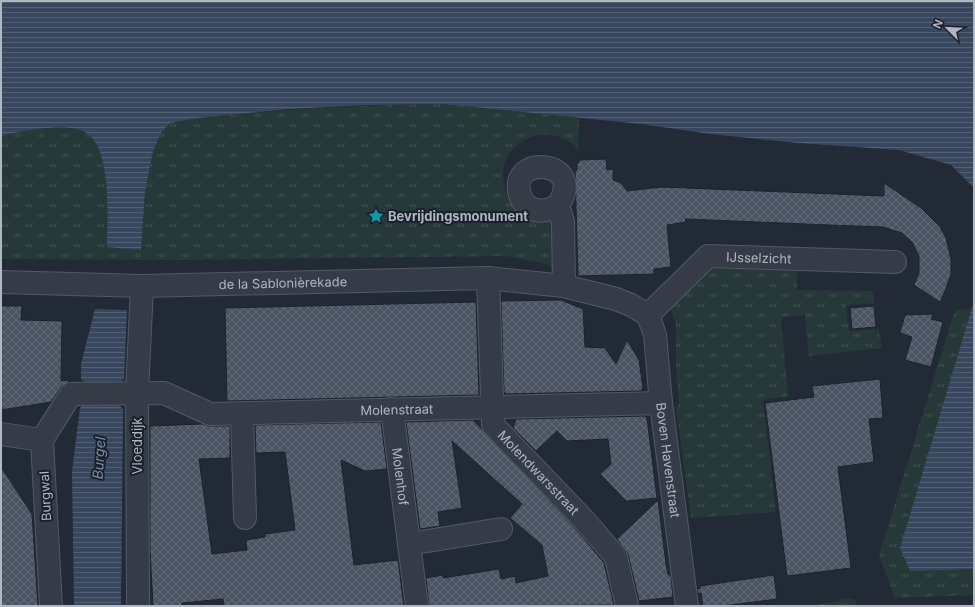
<svg xmlns="http://www.w3.org/2000/svg" width="975" height="607" viewBox="0 0 975 607" font-family="Inter,sans-serif">
<style>
.grass{fill:url(#grass-tufts)}
.water{fill:url(#water-rules)}
.building{fill:url(#building-cross-hatch);stroke:#1d232d}
.lines{fill:none;stroke-linecap:round;stroke-linejoin:round}
.minor-casing{stroke:#535a64;stroke-width:24}
.minor{stroke:#353c47;stroke-width:22}
.labels{text-anchor:middle;stroke-width:4;stroke-linejoin:round;paint-order:stroke}
.poi-label{font-size:13px;font-weight:bold;fill:#b0b7c3;stroke:#1b212b;text-anchor:start}
.street-label{font-size:13px;fill:#b0b7c3;stroke:#1b212b}
.water-label{font-size:14px;font-style:italic;fill:#7a8daa;stroke:#1b212b}
</style>
<defs>
<pattern id="grass-tufts" width="24" height="20" patternUnits="userSpaceOnUse"><rect width="24" height="20" fill="#273839"/><path d="M3 7l-1-3M5 7V3M7 7l1-3M15 17l-1-3M17 17v-4M19 17l1-3" fill="none" stroke="#445354"/></pattern>
<pattern id="water-rules" width="6" height="5" patternUnits="userSpaceOnUse"><rect width="6" height="5" fill="#39475e"/><path d="M0 2.5h6" fill="none" stroke="#535f73"/></pattern>
<pattern id="building-cross-hatch" width="8" height="8" patternUnits="userSpaceOnUse"><rect width="8" height="8" fill="#4a5462"/><path d="M0 0l8 8M0 8l8-8" fill="none" stroke="#626a77"/></pattern>
</defs>
<rect width="100%" height="100%" fill="#222a36"/>
<g class="grass">
<path d="M443 104 579 118 578 150C550 115 491 144 505 188 506 193 509 200 513 203 520 208 545 214 554 217L558 269 538 262 506 256 181 260 1 259V136C20 131 65 123 83 131 113 145 107 218 107 246L141 249C144 217 144 161 160 133 162 130 168 124 171 123 182 117 217 116 231 115 302 108 372 105 443 104Z"/>
<path d="M711 264 797 266V290L873 291 874 303 846 305 849 331 879 329 882 348 809 356 805 315 781 317 788 396 763 400 776 512 691 518 676 408 679 405 676 364V325L670 306Z"/>
<path d="M972 309 900 548 910 571 974 569V595L895 598 879 555 955 310Z"/>
<path d="M851 598 855 600 857 606H811Z"/>
</g>
<g class="water">
<path d="M1 1H974V188L951 165 899 150 798 143 710 134 641 124 443 104 369 105 289 109 198 118 170 123 161 133 153 151 145 192 141 250 107 247C107 218 113 145 83 131 65 123 20 131 1 136Z"/>
<path d="M974 301V569L910 571 900 548Z"/>
<path d="M95 309 127 310 124 379 118 384 117 403 123 409 121 606H74L72 471 80 408 85 402 87 384 81 379V364Z"/>
</g>
<g class="building">
<path d="M606 159 607 170 613 169V180L621 183 627 191 662 187 884 196V183L921 208 940 227 946 238 951 259V274L945 291 940 302 914 285 919 273V256L912 242 902 233 883 227 829 225 685 219 686 222 667 225 671 267 654 269V274L578 276 575 171 577 170V163H579V160Z"/>
<path d="M561 300 583 309 585 347 605 348 616 364 627 340 639 360 643 388 641 391 506 394 504 392 501 301Z"/>
<path d="M476 302 479 395 227 401 225 308Z"/>
<path d="M1 306H22L21 320 62 321 61 381 71 380 61 387 51 402 1 410Z"/>
<path d="M874 306 876 327 852 329 850 308Z"/>
<path d="M933 314 931 319 943 322 931 367 905 360 912 337 900 333 905 315Z"/>
<path d="M880 379 883 418 869 419 874 462 838 467 851 568 787 576 765 403 814 397 812 386Z"/>
<path d="M645 416 647 418 657 498 626 501 600 474 611 464 608 439 567 441 557 431 536 451 513 428 516 419Z"/>
<path d="M473 420 576 529 604 563 614 605 429 606 426 578 443 575V578L499 569 501 579 515 576 516 583 548 576 542 545 510 518 522 504 452 441 462 508 438 512 440 526 420 529 406 422Z"/>
<path d="M381 422 387 469 365 471 341 460 354 565 398 560 404 606H224L223 599 182 603V606H153L150 548V426L202 424 210 426H230V458L199 459 212 554 247 550 246 540 265 537V534L295 530 285 452 256 453 255 425Z"/>
<path d="M1 467 32 514 38 606H1Z"/>
<path d="M658 500 666 564 668 574 671 576 673 597 639 601 628 554 617 539Z"/>
<path d="M774 575 777 599 723 606H703L701 593 698 594 697 588 700 589V586Z"/>
</g>
<g class="lines">
<defs>
<g id="minor">
<path d="M558 205C545 214 526 213 520 195 507 153 588 160 558 205L563 222 564 286"/>
<path id="s1" d="M488 278 493 425 585 521 616 557 627 606"/>
<path id="s2" d="M1 282 142 286 488 278 564 286 616 299 631 305 648 315"/>
<path id="s3" d="M648 315 655 335 661 403 687 606"/>
<path id="s4" d="M648 315 708 256 895 262"/>
<path id="s5" d="M392 409 409 544"/>
<path d="M242 414 245 518"/>
<path d="M1 434 42 440"/>
<path id="s6" d="M51 606 42 440 71 394 164 393 210 414 661 403"/>
<path d="M138 606 137 393 142 286"/>
<path d="M417 606 409 544 501 529"/>
</g>
</defs>
<use href="#minor" class="minor-casing"/>
<use href="#minor" class="minor"/>
</g>
<defs>
<symbol id="sight-bare" viewBox="-9 -9 18 18"><path d="M0-6L1.8-2.2L6-1.7L2.9 1.2L3.7 5.4L0 3.3L-3.7 5.4L-2.9 1.2L-6-1.7L-1.8-2.2Z" fill="#0f9aa8" stroke="#1b212b" stroke-width="2.5" paint-order="stroke"/></symbol>
</defs>
<g fill-rule="evenodd">
<use href="#sight-bare" x="365" y="205" width="22" height="22"/>
</g>
<g class="labels">
<g class="poi-label">
<text x="388" y="221">Bevrijdingsmonument</text>
</g>
<g class="street-label">
<text dy="5" stroke="none"><textPath href="#s4" startOffset="135">IJsselzicht</textPath></text>
<text dy="5" stroke="none"><textPath href="#s2" startOffset="282">de la Sablonièrekade</textPath></text>
<text dy="5" stroke="none"><textPath href="#s6" startOffset="551">Molenstraat</textPath></text>
<text transform="translate(137 446) rotate(-90)" y="5">Vloeddijk</text>
<text dy="5" stroke="none"><textPath href="#s3" startOffset="147">Boven Havenstraat</textPath></text>
<text dy="5" stroke="none"><textPath href="#s1" startOffset="213">Molendwarsstraat</textPath></text>
<text dy="5" stroke="none"><textPath href="#s5" startOffset="68">Molenhof</textPath></text>
<text transform="translate(45 496) rotate(-93)" y="5">Burgwal</text>
</g>
<g class="water-label">
<text transform="translate(99 458) rotate(-86)" y="5">Burgel</text>
</g>
</g>
<rect width="975" height="607" fill="none" stroke="#b0b7c3" stroke-width="4"/>
<g transform="translate(947 28) rotate(294)" stroke="#1b212b" stroke-width="3" paint-order="stroke">
<path d="M0-3L7 15L0 10L-7 15Z" fill="#b0b7c3"/>
<text y="-6" font-size="11" font-weight="bold" text-anchor="middle" fill="#b0b7c3">N</text>
</g>
</svg>
